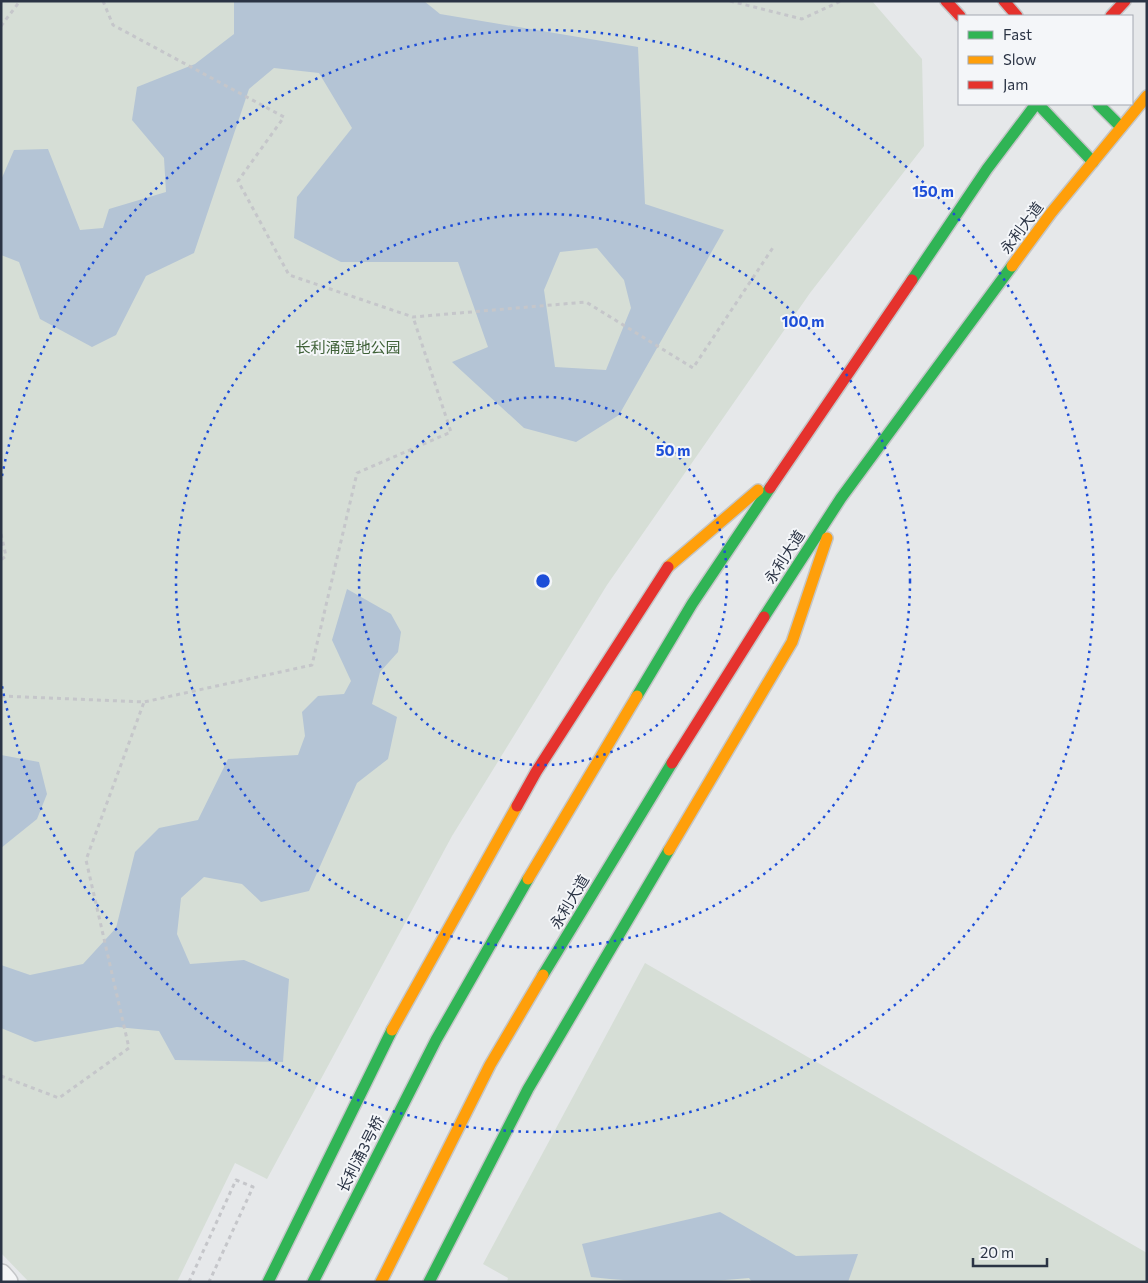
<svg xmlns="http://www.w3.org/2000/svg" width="1148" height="1283" viewBox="0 0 1148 1283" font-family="Commissioner,'Noto Sans SC',sans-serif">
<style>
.green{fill:#d6ded6}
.water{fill:#b4c4d5;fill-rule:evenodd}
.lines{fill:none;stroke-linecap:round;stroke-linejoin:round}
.street-casing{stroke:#c4c6c8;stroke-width:24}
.fast-casing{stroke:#c4c6c8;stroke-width:14}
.slow-casing{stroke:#c4c6c8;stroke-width:14}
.jam-casing{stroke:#c4c6c8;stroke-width:14}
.path{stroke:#c5c6ca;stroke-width:3;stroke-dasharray:4 4;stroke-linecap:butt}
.street{stroke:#f5f6f7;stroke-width:21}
.fast{stroke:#30b455;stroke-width:11}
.slow{stroke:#ff9f0a;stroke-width:11}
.jam{stroke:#e5322d;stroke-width:11}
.ring{fill:none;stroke:#1d4ed8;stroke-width:2.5;stroke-dasharray:2.5 5}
.labels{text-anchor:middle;stroke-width:4;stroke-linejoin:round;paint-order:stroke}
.street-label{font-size:15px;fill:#2b3445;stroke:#f4f6f9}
.park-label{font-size:15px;fill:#3f6138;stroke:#f4f6f9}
.centre{fill:#1d4ed8;stroke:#f4f6f9;stroke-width:2.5}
.ring-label{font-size:15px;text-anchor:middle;font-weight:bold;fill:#1d4ed8;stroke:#f4f6f9;stroke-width:4;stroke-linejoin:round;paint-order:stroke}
</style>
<rect width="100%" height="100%" fill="#e6e8ea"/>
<g class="green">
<path d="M1 1H872L922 59 924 146 810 293 607 585 452 836 267 1179 235 1163 177 1282H29L1 1253Z"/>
<path d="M645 963 1147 1253V1282H507L508 1278 483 1264Z"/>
</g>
<g class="water">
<path d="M234 1H424L440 14 638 47 645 204 724 230 619 415 576 442 524 428 452 362 488 347 458 262H341L294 238 297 197 352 128 319 73 274 68 249 89 194 253 146 276 116 335 92 347 40 319 19 262 1 255V180L14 150 48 149 80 230 103 228 109 209 166 192 164 158 132 120 137 87 195 64 234 34ZM597 248 624 280 631 308 606 370 555 367 544 290 560 252Z"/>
<path d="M347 589 391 614 401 632 398 652 380 672 372 704 397 717 388 759 357 783 309 891 261 902 242 884 204 877 181 898 177 934 190 964 244 960 289 979 283 1062 175 1060 159 1031 117 1027 35 1042 1 1028V965L30 975 83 964 116 928 135 852 159 828 198 820 228 759 298 755 305 736 302 712 318 696 344 694 351 681 332 640Z"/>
<path d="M1 755 39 762 47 794 37 819 1 848Z"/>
<path d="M720 1212 796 1256 858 1254 848 1282H752L749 1278C701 1283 638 1283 591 1277L582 1244Z"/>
</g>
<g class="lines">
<defs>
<path id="street" d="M1 1275 7 1282"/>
<g id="fast">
<path d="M1038 104 1093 162"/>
<path d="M1098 104 1121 127"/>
<path d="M912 280 987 169 1036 104"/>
<path d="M764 617 841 498 1012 266"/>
<path d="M637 696 692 604 770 488"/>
<path d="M543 975 672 763"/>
<path d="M268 1282 392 1030"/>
<path d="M313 1282 436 1040 528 879"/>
<path d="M429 1282 528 1089 669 850"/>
</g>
<g id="slow">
<path d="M1012 266 1051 213 1147 96"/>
<path d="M668 567 758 490"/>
<path d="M669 850 792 642 827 538"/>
<path d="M528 879 637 696"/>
<path d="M392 1030 517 806"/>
<path d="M381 1282 490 1065 543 975"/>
</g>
<g id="jam">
<path d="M946 1 960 16"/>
<path d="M1004 1 1017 16"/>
<path d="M1111 16 1125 1"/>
<path d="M770 488 912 280"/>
<path d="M672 763 764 617"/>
<path d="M517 806 536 772 668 567"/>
</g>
</defs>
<use href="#street" class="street-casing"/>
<use href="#fast" class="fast-casing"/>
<use href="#slow" class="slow-casing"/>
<use href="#jam" class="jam-casing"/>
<g class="path">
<path d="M103 1 113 25 284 117 238 181 289 275 413 317 586 302 693 368 774 246"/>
<path d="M730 1 802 19 841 1"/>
<path d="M1 26 20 1"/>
<path d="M1 534 6 556 1 560"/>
<path d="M1 696 144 702 312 665 357 473 451 432 413 317"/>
<path d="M1 1076 59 1098 129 1048 86 860 144 702"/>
<path d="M189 1282 236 1180 253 1187 209 1282"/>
</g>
<use href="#street" class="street"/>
<use href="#fast" class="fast"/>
<use href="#slow" class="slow"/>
<use href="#jam" class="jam"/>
</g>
<g class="ring">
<circle cx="543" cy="581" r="184"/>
<circle cx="543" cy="581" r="367"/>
<path d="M2 476A551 551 0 1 1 2 686"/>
</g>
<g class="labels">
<g class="street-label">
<text transform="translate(1022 228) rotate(-53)" y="5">永利大道</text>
<text transform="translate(785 557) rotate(-57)" y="5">永利大道</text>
<text transform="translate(570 902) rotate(-59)" y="5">永利大道</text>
<text transform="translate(361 1154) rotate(-63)" y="5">长利涌3号桥</text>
</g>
<g class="park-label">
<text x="348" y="353">长利涌湿地公园</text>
</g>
</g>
<circle cx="543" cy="581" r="8" class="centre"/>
<g class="ring-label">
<text x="933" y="197">150 m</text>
<text x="803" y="327">100 m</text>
<text x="673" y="456">50 m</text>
</g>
<rect width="1148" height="1283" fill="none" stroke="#2b3445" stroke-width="5"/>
<rect x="958" y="15" width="175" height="90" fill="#f4f6f9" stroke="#a4a8b1"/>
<rect x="968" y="31" width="25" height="8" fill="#30b455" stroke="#a4a8b1"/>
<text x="1003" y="40" font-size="15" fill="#2b3445">Fast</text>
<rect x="968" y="56" width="25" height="8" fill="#ff9f0a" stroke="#a4a8b1"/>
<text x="1003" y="65" font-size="15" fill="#2b3445">Slow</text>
<rect x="968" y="81" width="25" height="8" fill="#e5322d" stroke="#a4a8b1"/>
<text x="1003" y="90" font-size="15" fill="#2b3445">Jam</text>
<path d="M973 1258v8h74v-8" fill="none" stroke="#2b3445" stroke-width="2.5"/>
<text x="980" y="1258" font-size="15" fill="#2b3445" stroke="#f4f6f9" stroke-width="4" paint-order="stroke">20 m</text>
</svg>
